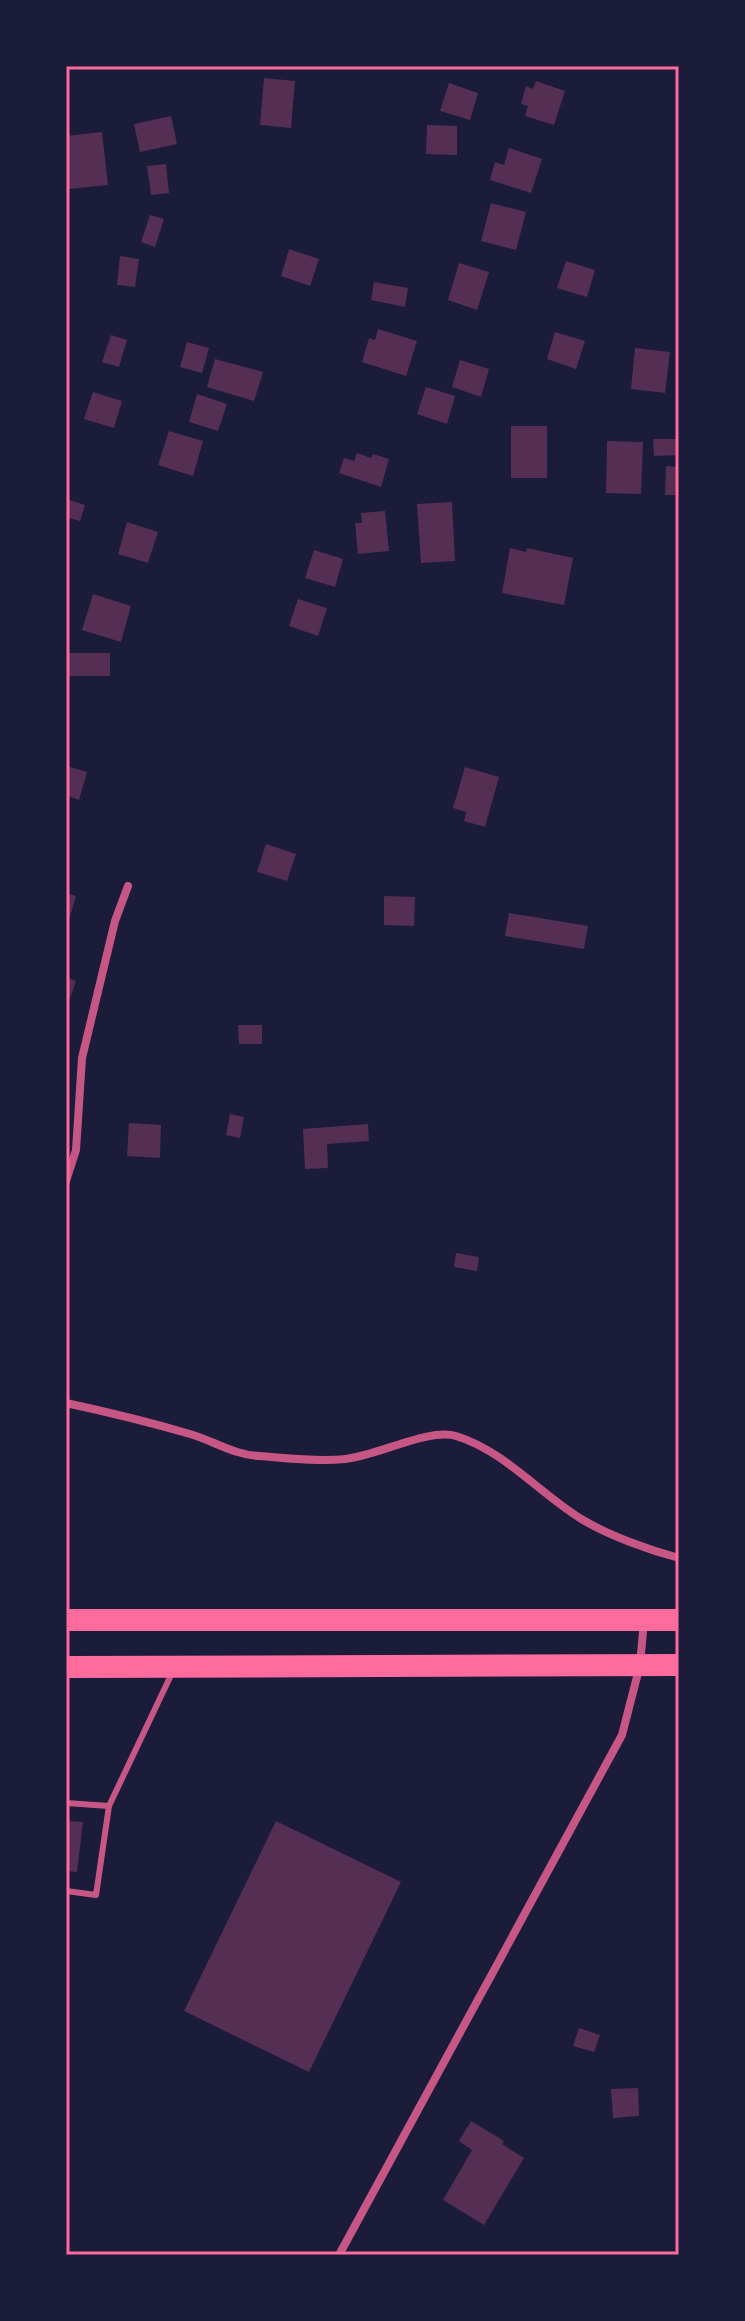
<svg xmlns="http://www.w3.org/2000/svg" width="745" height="2321" viewBox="0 0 745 2321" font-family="Rubik,sans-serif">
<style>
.building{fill:#542f53}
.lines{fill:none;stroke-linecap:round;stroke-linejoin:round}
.service{stroke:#c65784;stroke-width:6}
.minor{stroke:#c65784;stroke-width:8}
.trunk{stroke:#ff6b9d;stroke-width:22}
.neatline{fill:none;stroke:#ff6b9d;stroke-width:3}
</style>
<rect width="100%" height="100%" fill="#1b1b3a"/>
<g class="building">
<path d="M264 78 295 81 291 128 260 125Z"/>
<path d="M536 81 565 91 554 125 525 116 528 106 521 104 526 86 533 89Z"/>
<path d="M449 83 478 93 470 120 440 111Z"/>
<path d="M171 116 177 144 140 152 134 124Z"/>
<path d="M427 125 457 126V155L426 154Z"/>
<path d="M102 132 108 185 69 189 66 136Z"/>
<path d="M509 148 542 159 531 193 490 180 495 162 504 165Z"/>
<path d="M166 164 169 193 151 195 147 166Z"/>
<path d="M491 203 526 212 516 250 481 241Z"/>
<path d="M150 215 164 219 155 247 141 242Z"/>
<path d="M289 249 319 259 310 286 281 276Z"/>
<path d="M120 256 139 259 135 287 117 285Z"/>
<path d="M566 261 595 270 587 297 557 288Z"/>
<path d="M459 263 489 272 477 310 448 300Z"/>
<path d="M374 282 408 288 405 307 371 300Z"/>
<path d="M378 329 417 341 406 376 362 362 369 338 375 340Z"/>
<path d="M555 332 585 341 576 369 547 359Z"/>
<path d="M111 335 127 340 119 367 102 362Z"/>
<path d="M187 342 209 348 202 373 180 367Z"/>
<path d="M635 348 670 352 665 393 631 389Z"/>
<path d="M215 359 263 372 254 401 207 387Z"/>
<path d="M460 360 489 369 481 397 452 387Z"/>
<path d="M426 387 455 396 447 424 417 414Z"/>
<path d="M93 392 122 401 114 428 84 419Z"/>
<path d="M197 394 227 404 218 431 189 422Z"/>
<rect x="511" y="426" width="36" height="52"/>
<path d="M169 431 203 441 193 476 158 465Z"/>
<path d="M653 439H679V455L654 456Z"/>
<path d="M607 441 643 442 641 494 606 493Z"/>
<path d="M357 453 371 458 373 454 389 459 381 487 339 473 344 458 354 461Z"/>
<path d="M666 466 679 467V495H665Z"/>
<path d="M66 499 85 505 80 521 66 517Z"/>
<path d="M452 502 455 561 421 563 417 504Z"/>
<path d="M385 511 389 551 358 554 355 523H362L361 513Z"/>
<path d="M127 522 158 532 148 563 118 554Z"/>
<path d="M510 548 526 552 527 548 573 558 564 605 502 593Z"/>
<path d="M314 550 343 559 335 587 305 578Z"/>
<path d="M93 594 131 606 121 642 82 630Z"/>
<path d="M298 599 327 608 318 636 289 626Z"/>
<rect x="66" y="653" width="44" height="23"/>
<path d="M66 766 87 772 79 800 66 795Z"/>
<path d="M465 767 499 777 485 827 464 821 466 812 453 808Z"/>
<path d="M266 844 296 854 287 881 257 872Z"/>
<path d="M66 893 76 896 67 927 66 926Z"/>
<path d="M384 896 415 897 414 926 384 925Z"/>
<path d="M509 913 588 926 584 949 505 936Z"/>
<path d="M66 977 76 981 66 1010Z"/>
<path d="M238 1025H262V1044H239Z"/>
<path d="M230 1114 244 1117 240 1138 226 1135Z"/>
<path d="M129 1123 161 1125 160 1158 127 1156Z"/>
<path d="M368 1124 369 1141 327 1144 328 1168 305 1169 303 1129Z"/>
<path d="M456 1253 479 1257 477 1271 454 1267Z"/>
<path d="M66 1821 83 1822 77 1872 66 1871Z"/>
<path d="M276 1821 401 1882 309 2072 184 2011Z"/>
<path d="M579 2028 600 2035 594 2052 573 2046Z"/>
<path d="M638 2088 639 2116 613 2118 611 2089Z"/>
<path d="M471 2121 504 2141 502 2144 524 2158 484 2225 443 2200 472 2150 459 2141Z"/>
</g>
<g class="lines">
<g class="service">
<path d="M66 1803 109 1806 172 1673"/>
<path d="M66 1891 96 1895 109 1806"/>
</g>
<g class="minor">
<path d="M66 1181 76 1150 82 1058 115 921 128 886"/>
<path d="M66 1403C108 1412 149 1422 190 1434 214 1441 234 1455 259 1456 287 1458 317 1462 345 1459 377 1456 428 1428 456 1436 505 1451 541 1495 583 1520 610 1536 649 1550 679 1558"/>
<path d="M339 2255 622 1735 640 1665 644 1620"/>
</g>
<g class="trunk">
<path d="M66 1620H679"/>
<path d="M66 1667 679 1665"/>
</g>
</g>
<rect width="745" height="2321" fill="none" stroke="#1b1b3a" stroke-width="136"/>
<rect x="68" y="68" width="609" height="2185" class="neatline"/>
</svg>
